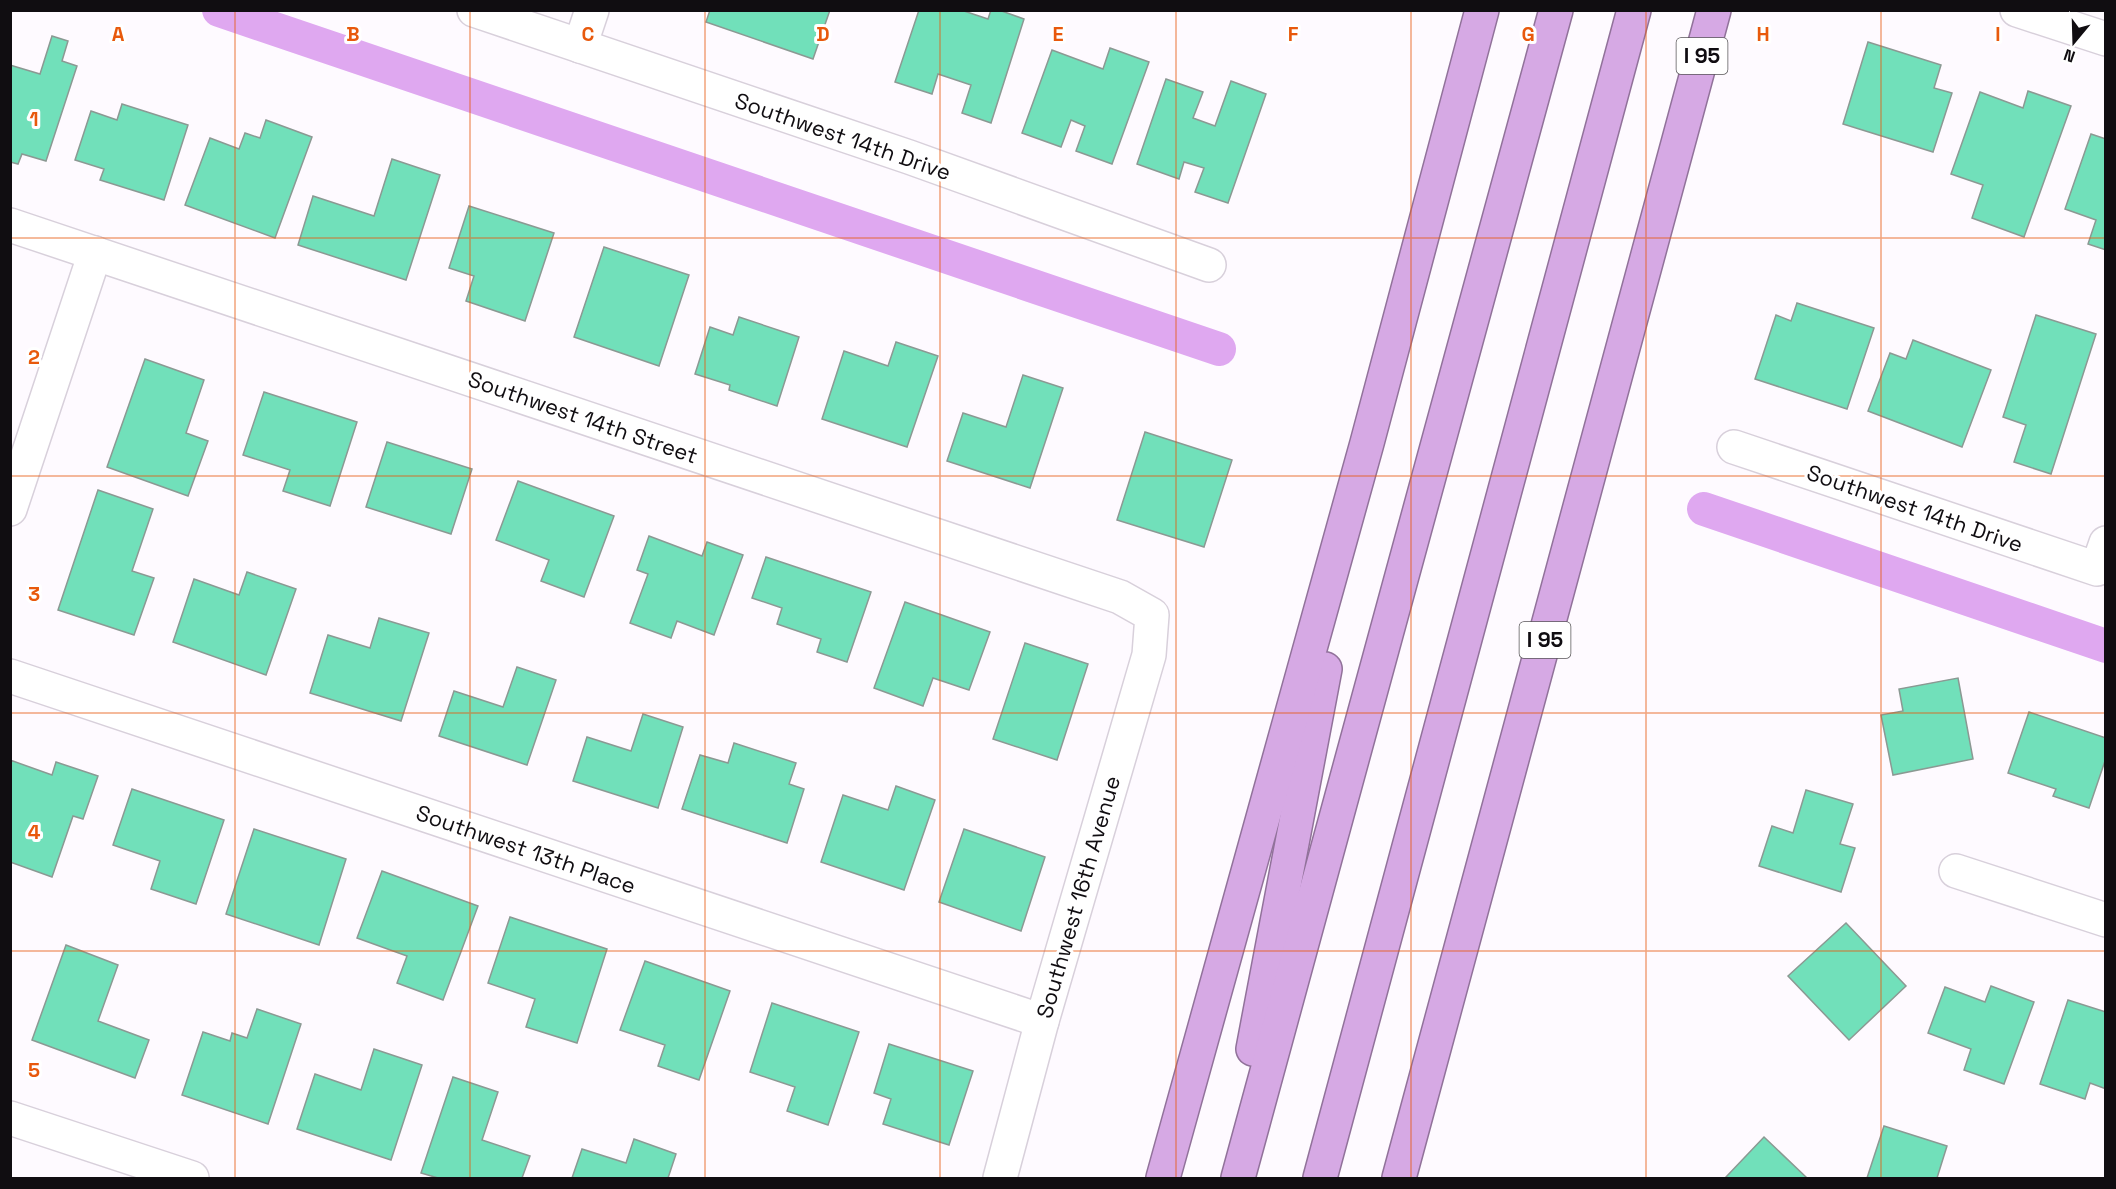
<svg xmlns="http://www.w3.org/2000/svg" width="2116" height="1189" viewBox="0 0 2116 1189" font-family="'Space Grotesk',sans-serif">
<style>
.lines{fill:none;stroke-linecap:round;stroke-linejoin:round}
.canal{stroke:#dfa8f0;stroke-width:34}
.building{fill:#71e0ba;stroke:#8b9993;stroke-width:1.5}
.minor-casing{stroke:#d8d0db;stroke-width:36}
.motorway-casing{stroke:#91729a;stroke-width:36}
.minor{stroke:#fff;stroke-width:33}
.motorway{stroke:#d6a9e4;stroke-width:33}
.grid{fill:none;stroke:#e8590c;stroke-width:1.5;stroke-opacity:0.55}
.labels{text-anchor:middle;stroke-width:6;stroke-linejoin:round;paint-order:stroke}
.shield{fill:#fff;stroke:#585658;stroke-width:1.5}
.shield-label{font-size:21px;font-weight:bold;fill:#100d11}
.street-label{font-size:22px;fill:#100d11;stroke:#fff}
.grid-label{font-size:20px;text-anchor:middle;font-weight:bold;fill:#e8590c;stroke:#fff;stroke-width:6;stroke-linejoin:round;paint-order:stroke}
</style>
<rect width="100%" height="100%" fill="#fefaff"/>
<g class="lines">
<g class="canal">
<path d="M219 10 1219 349"/>
<path d="M1704 509 2106 646"/>
</g>
</g>
<g class="building">
<path d="M710 10H830L813 59 706 22Z"/>
<path d="M919 10H961L988 19 991 10H999L1024 19 991 123 962 113 971 85 938 74 932 94 895 82Z"/>
<path d="M52 36 68 41 62 61 77 66 46 161 22 154 18 164 10 162V65L40 74Z"/>
<path d="M1868 42 1941 65 1934 88 1952 93 1933 152 1843 124Z"/>
<path d="M1110 48 1149 62 1112 164 1076 151 1085 126 1071 120 1061 147 1022 133 1052 50 1103 69Z"/>
<path d="M1166 79 1203 92 1193 118 1215 126 1231 81 1266 94 1228 203 1195 192 1204 168 1184 162 1179 179 1137 164Z"/>
<path d="M2028 91 2071 106 2024 237 1972 218 1983 185 1951 174 1980 92 2023 108Z"/>
<path d="M122 104 188 125 164 200 100 180 104 169 75 160 91 111 117 120Z"/>
<path d="M266 120 312 137 275 238 185 205 210 138 239 149 245 133 260 138Z"/>
<path d="M2091 134 2106 139V250L2088 244 2096 220 2065 209Z"/>
<path d="M392 159 440 175 406 280 298 245 313 196 374 216Z"/>
<path d="M469 206 554 233 525 321 466 301 474 276 449 268Z"/>
<path d="M604 247 689 275 659 366 574 337Z"/>
<path d="M1797 303 1874 328 1847 409 1755 379 1776 315 1791 321Z"/>
<path d="M2036 315 2096 334 2051 474 2014 462 2026 425 2003 417Z"/>
<path d="M739 317 799 337 777 406 729 390 730 385 695 374 710 327 733 335Z"/>
<path d="M1913 340 1991 370 1962 447 1868 411 1890 353 1906 359Z"/>
<path d="M896 342 938 356 907 447 822 419 844 351 888 366Z"/>
<path d="M145 359 204 380 186 433 208 441 188 496 107 467Z"/>
<path d="M1023 375 1063 388 1030 488 947 461 963 413 1006 427Z"/>
<path d="M264 392 357 422 330 506 283 491 290 470 243 455Z"/>
<path d="M1145 432 1232 460 1204 547 1117 520Z"/>
<path d="M387 442 472 469 451 534 366 507Z"/>
<path d="M518 481 614 516 584 597 541 581 549 560 496 540Z"/>
<path d="M98 490 153 509 132 571 154 578 134 635 58 610Z"/>
<path d="M649 536 702 556 707 542 743 555 714 635 677 621 671 638 630 623 648 574 637 570Z"/>
<path d="M766 557 871 592 847 662 817 652 821 639 777 624 782 608 752 598Z"/>
<path d="M247 572 296 589 266 675 173 642 194 579 239 595Z"/>
<path d="M905 602 990 632 969 690 933 678 923 706 874 688Z"/>
<path d="M379 618 429 633 401 721 310 693 328 635 370 648Z"/>
<path d="M1025 643 1088 664 1057 760 993 739Z"/>
<path d="M517 667 556 680 527 765 439 736 454 691 503 707Z"/>
<path d="M1958 678 1973 759 1893 775 1881 715 1903 711 1899 689Z"/>
<path d="M2029 712 2106 738V758L2089 808 2053 796 2056 789 2008 773Z"/>
<path d="M643 714 683 727 658 808 573 781 587 737 631 751Z"/>
<path d="M734 743 796 763 789 784 804 789 787 843 682 809 700 755 728 763Z"/>
<path d="M10 760 52 775 56 762 98 776 83 819 73 816 52 877 10 862Z"/>
<path d="M896 786 935 800 904 890 821 862 843 795 888 810Z"/>
<path d="M132 789 224 820 196 904 151 889 160 861 113 845Z"/>
<path d="M1806 790 1853 804 1840 844 1855 848 1841 892 1759 866 1772 826 1793 833Z"/>
<path d="M254 829 346 859 319 945 226 914Z"/>
<path d="M964 829 1045 857 1021 931 939 902Z"/>
<path d="M382 871 478 906 443 1000 397 983 407 956 357 938Z"/>
<path d="M510 917 607 949 577 1043 526 1027 535 999 488 983Z"/>
<path d="M1846 923 1906 986 1849 1040 1788 976Z"/>
<path d="M66 945 118 965 98 1021 149 1040 135 1078 32 1040Z"/>
<path d="M645 961 730 991 699 1080 658 1066 665 1045 620 1030Z"/>
<path d="M1991 986 2034 1002 2004 1084 1964 1070 1971 1049 1928 1033 1945 987 1985 1002Z"/>
<path d="M2068 1000 2106 1012V1089L2090 1083 2085 1099 2040 1084Z"/>
<path d="M772 1003 859 1032 828 1125 787 1111 795 1087 750 1072Z"/>
<path d="M257 1009 301 1024 268 1124 182 1095 203 1032 230 1041 232 1033 247 1038Z"/>
<path d="M889 1044 973 1071 949 1145 883 1124 891 1099 874 1093Z"/>
<path d="M374 1049 422 1065 391 1160 297 1129 315 1074 361 1090Z"/>
<path d="M453 1077 498 1092 482 1140 530 1156 522 1178H438L421 1173Z"/>
<path d="M1884 1126 1947 1146 1937 1178H1867Z"/>
<path d="M1764 1137 1807 1178H1727L1726 1177Z"/>
<path d="M634 1139 676 1154 668 1178H572L582 1149 626 1163Z"/>
</g>
<g class="lines">
<defs>
<g id="minor">
<path d="M474 10 909 157 1209 265"/>
<path d="M2017 10 2106 39"/>
<path d="M580 46 592 10"/>
<path d="M10 225 1120 597 1152 615 1149 655 1042 1021 1000 1178"/>
<path d="M1734 447 2097 569 2106 543"/>
<path d="M10 509 95 253"/>
<path d="M10 676 1042 1021"/>
<path d="M1956 871 2106 920"/>
<path d="M10 1118 192 1178"/>
</g>
<g id="motorway">
<path d="M1253 1049 1325 669"/>
<path d="M1163 1178 1367 443 1482 10"/>
<path d="M1238 1178 1556 10"/>
<path d="M1320 1178 1634 10"/>
<path d="M1399 1178 1714 10"/>
</g>
</defs>
<use href="#minor" class="minor-casing"/>
<use href="#motorway" class="motorway-casing"/>
<use href="#minor" class="minor"/>
<use href="#motorway" class="motorway"/>
</g>
<path class="grid" d="M235 10V1178M470 10V1178M705 10V1178M940 10V1178M1176 10V1178M1411 10V1178M1646 10V1178M1881 10V1178M10 238H2106M10 476H2106M10 713H2106M10 951H2106"/>
<g class="labels">
<g class="shield">
<rect x="1676.5" y="38" width="51" height="36" rx="4.5"/>
<rect x="1519.5" y="622" width="51" height="36" rx="4.5"/>
</g>
<g class="shield-label">
<text x="1702" y="63">I 95</text>
<text x="1545" y="647">I 95</text>
</g>
<g class="street-label">
<text transform="translate(843 136) rotate(19)" y="8">Southwest 14th Drive</text>
<text transform="translate(583 417) rotate(19)" y="8">Southwest 14th Street</text>
<text transform="translate(1915 508) rotate(19)" y="8">Southwest 14th Drive</text>
<text transform="translate(526 849) rotate(19)" y="8">Southwest 13th Place</text>
<text transform="translate(1078 897) rotate(-74)" y="8">Southwest 16th Avenue</text>
</g>
</g>
<g class="grid-label">
<text x="118" y="41">A</text>
<text x="353" y="41">B</text>
<text x="588" y="41">C</text>
<text x="823" y="41">D</text>
<text x="1058" y="41">E</text>
<text x="1293" y="41">F</text>
<text x="1528" y="41">G</text>
<text x="1763" y="41">H</text>
<text x="1998" y="41">I</text>
<text x="34" y="126">1</text>
<text x="34" y="364">2</text>
<text x="34" y="601">3</text>
<text x="34" y="839">4</text>
<text x="34" y="1077">5</text>
</g>
<rect width="2116" height="1189" fill="none" stroke="#100d11" stroke-width="24"/>
<g transform="translate(2074 42) rotate(199)" stroke="#ffffff" stroke-width="4.5" paint-order="stroke">
<path d="M0-4.5L10 22L0 15L-10 22Z" fill="#100d11"/>
<text y="-9" font-size="16" font-weight="bold" text-anchor="middle" fill="#100d11">N</text>
</g>
</svg>
